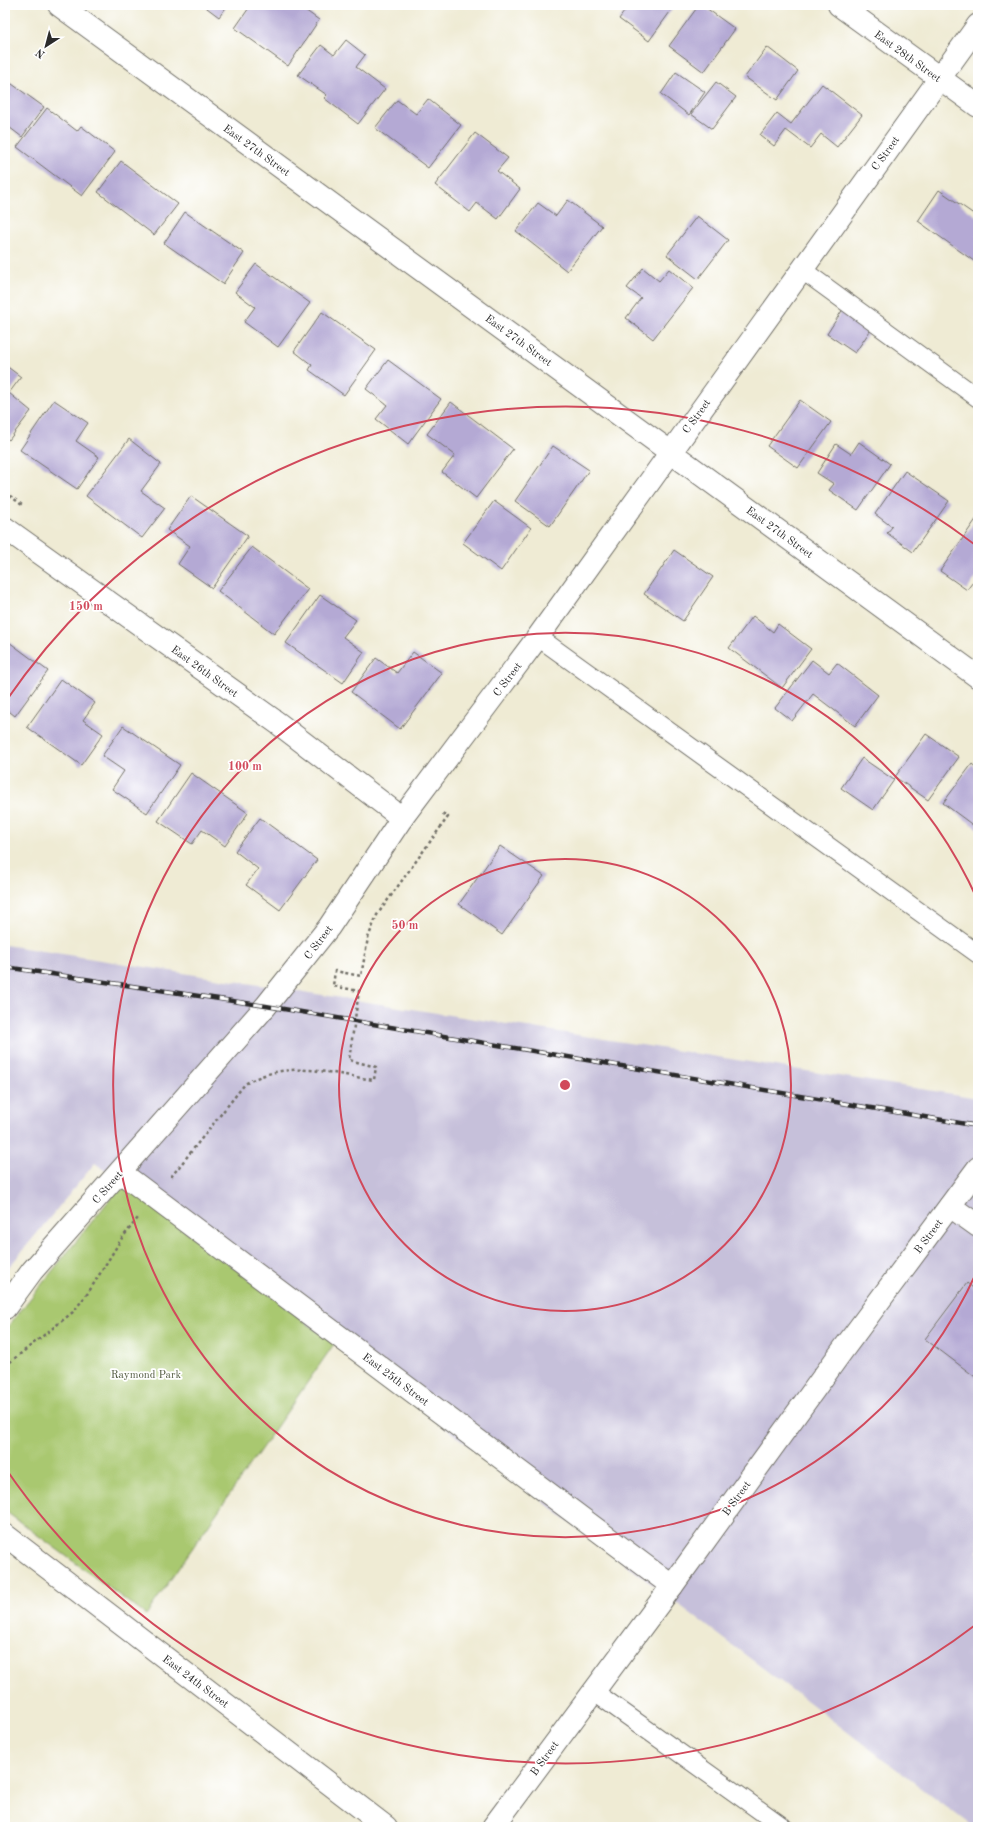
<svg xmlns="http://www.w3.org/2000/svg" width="983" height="1832" viewBox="0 0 983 1832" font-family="'Old Standard TT',serif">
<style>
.industrial{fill:#c6c0da}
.green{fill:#a9c86f;stroke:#6a7a4d}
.building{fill:#b4a9d4}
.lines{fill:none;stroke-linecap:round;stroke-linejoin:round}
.lane-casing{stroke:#706e66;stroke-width:20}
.street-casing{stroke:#706e66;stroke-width:24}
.path{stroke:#706e66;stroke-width:2.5;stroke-dasharray:3 3;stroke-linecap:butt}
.lane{stroke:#fff;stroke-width:18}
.street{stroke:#fff;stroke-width:22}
.rail-casing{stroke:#2b2b2b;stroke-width:4.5}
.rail{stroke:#fff;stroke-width:3;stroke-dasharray:9;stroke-linecap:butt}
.ring{fill:none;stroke:#d1495b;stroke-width:2}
.labels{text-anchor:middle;stroke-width:3.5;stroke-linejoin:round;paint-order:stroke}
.street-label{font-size:11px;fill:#2b2b2b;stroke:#fff}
.park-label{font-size:11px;fill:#515a3f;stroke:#fff}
.centre{fill:#d1495b;stroke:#fff;stroke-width:2}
.ring-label{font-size:12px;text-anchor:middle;font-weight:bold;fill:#d1495b;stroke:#fff;stroke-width:3.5;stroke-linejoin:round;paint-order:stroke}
</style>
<rect width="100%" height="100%" fill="#fff"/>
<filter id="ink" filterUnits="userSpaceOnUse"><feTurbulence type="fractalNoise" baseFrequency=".025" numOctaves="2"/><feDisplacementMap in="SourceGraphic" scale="8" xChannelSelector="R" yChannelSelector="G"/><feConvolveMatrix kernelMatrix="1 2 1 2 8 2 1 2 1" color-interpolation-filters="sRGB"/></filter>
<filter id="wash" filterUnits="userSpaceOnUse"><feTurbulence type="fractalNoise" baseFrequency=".012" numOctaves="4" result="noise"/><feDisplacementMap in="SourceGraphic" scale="16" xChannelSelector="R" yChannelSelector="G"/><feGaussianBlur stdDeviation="0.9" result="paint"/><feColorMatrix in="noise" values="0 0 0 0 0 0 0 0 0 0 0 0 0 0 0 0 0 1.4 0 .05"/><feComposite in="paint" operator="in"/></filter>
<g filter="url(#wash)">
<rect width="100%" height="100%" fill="#efebd4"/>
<path class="industrial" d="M5 945 978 1098V1827H973L95 1163 5 1272Z"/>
<path class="green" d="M123 1183 334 1344 146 1615 5 1511V1330Z"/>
<g id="blocks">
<g class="building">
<path d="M203 5H228L219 17Z"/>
<path d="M251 5H298L319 20 288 66 235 28Z"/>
<path d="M629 5H675L649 41 619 19Z"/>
<path d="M699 5H702L735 29 704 72 669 46Z"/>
<path d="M346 40 365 55 356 67 385 89 358 124 324 98 327 95 298 75 321 45 334 55Z"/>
<path d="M767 47 798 71 777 100 745 77Z"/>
<path d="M676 72 705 92 689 115 661 94Z"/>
<path d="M5 79 44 107 22 137 5 124Z"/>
<path d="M716 82 736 97 712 129 691 114Z"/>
<path d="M822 84 862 115 837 147 821 134 810 148 786 130 774 146 760 135 777 113 791 124Z"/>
<path d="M428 99 461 125 428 168 375 128 397 100 416 114Z"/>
<path d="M47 108 77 131 81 126 115 152 82 196 17 147Z"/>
<path d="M475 133 508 158 497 171 520 189 498 219 477 203 470 212 435 185Z"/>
<path d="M121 161 178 204 154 235 98 192Z"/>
<path d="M939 190 978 217V264L918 221Z"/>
<path d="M568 200 602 226 567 271 516 231 538 203 556 216Z"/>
<path d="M185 212 244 253 223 284 164 243Z"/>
<path d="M697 216 728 240 698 279 667 255Z"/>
<path d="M256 264 310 303 278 347 244 322 255 307 235 292Z"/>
<path d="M643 268 659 281 669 269 693 288 653 339 626 318 641 298 627 288Z"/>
<path d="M845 306 874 325 855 353 827 334Z"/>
<path d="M322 312 376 350 344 395 309 370 312 365 294 351Z"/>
<path d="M388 360 441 399 408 444 376 419 387 405 366 389Z"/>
<path d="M5 365 21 377 9 393 31 411 9 440 5 437Z"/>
<path d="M54 400 88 423 76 441 99 457 77 489 20 450Z"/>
<path d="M800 400 831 422 798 468 767 446Z"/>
<path d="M451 402 513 449 476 498 442 472 455 455 427 434Z"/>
<path d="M129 439 161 464 141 491 165 508 142 538 86 496Z"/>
<path d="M859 442 890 464 858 510 829 490 834 484 817 473 836 444 851 454Z"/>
<path d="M553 446 589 470 550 526 515 501Z"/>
<path d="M905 471 949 501 913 552 887 533 892 527 875 514Z"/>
<path d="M191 496 248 536 212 588 178 564 190 546 167 530Z"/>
<path d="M494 501 531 528 501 571 463 543Z"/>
<path d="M977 518 978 575 967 590 940 571Z"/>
<path d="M252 547 308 589 274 634 218 591Z"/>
<path d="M674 550 713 577 683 621 644 594Z"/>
<path d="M320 595 356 620 343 637 364 652 343 683 286 643Z"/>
<path d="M753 616 773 632 778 624 811 649 782 688 729 648Z"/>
<path d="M5 639 48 671 15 716 5 708Z"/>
<path d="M413 652 442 673 400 729 351 692 376 658 397 673Z"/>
<path d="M812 660 829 673 837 663 878 695 855 726 813 694 792 721 775 708Z"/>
<path d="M61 679 95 703 83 720 103 734 81 765 27 727Z"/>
<path d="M123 726 180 765 147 813 112 789 124 771 102 756Z"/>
<path d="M926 734 959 757 928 800 895 777Z"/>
<path d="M862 758 894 780 873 810 841 788Z"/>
<path d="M972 764 978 769V829L943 803Z"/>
<path d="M191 773 248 813 225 846 202 830 192 844 158 821Z"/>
<path d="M260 818 317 860 280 910 246 885 258 869 235 851Z"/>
<path d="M500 846 544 876 502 935 459 904Z"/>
<path d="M967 1283 978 1292V1379L925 1339Z"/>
</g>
</g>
</g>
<g filter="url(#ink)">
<use href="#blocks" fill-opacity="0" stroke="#706e66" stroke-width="1"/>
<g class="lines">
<defs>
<g id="lane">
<path d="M801 269 978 398"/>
<path d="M538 637 978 954"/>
<path d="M593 1691 783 1827"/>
</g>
<g id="street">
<path d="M59 5 978 677"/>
<path d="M839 5 978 106"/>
<path d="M5 528 279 724 402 818"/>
<path d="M120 1172 672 1586"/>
<path d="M950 1206 978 1226"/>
<path d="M5 1308 32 1271 266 1006 329 927 402 818 538 637 978 25"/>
<path d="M5 1535 386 1827"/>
<path d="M493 1827 672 1586 842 1351 978 1168"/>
</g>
</defs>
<use href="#lane" class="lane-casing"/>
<use href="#street" class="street-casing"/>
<g class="path">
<path d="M5 492 22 505"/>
<path d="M171 1177 245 1084C287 1059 328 1073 374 1080L376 1067 349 1060 359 991 333 986 335 971 361 976 368 938 377 915 448 817 441 812"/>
<path d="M5 1366 73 1312 88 1293 122 1238 138 1218"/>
</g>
<use href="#lane" class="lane"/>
<use href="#street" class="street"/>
<defs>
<path id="rail" d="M5 967 266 1006 978 1126"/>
</defs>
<use href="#rail" class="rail-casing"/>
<use href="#rail" class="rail"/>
</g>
</g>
<g class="ring">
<circle cx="565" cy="1085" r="226"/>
<path d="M978 1269A452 452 0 1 1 978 901"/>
<path d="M978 1623A678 678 0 0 1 6 1469M6 701A678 678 0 0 1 978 547"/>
</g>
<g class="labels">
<g class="street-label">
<text transform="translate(908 56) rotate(36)" y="4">East 28th Street</text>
<text transform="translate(257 150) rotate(36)" y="4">East 27th Street</text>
<text transform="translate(885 153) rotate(-54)" y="4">C Street</text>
<text transform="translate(519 340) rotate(36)" y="4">East 27th Street</text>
<text transform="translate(696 416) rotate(-54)" y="4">C Street</text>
<text transform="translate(780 532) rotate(36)" y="4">East 27th Street</text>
<text transform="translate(205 671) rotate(36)" y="4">East 26th Street</text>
<text transform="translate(507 679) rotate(-53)" y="4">C Street</text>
<text transform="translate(318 942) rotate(-53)" y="4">C Street</text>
<text transform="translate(107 1187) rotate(-49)" y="4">C Street</text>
<text transform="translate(928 1236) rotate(-53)" y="4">B Street</text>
<text transform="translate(396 1379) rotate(37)" y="4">East 25th Street</text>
<text transform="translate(736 1498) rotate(-54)" y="4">B Street</text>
<text transform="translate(196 1681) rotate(37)" y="4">East 24th Street</text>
<text transform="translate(544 1758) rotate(-54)" y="4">B Street</text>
</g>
<g class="park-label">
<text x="146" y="1378">Raymond Park</text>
</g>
</g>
<circle cx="565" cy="1085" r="6" class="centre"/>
<g class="ring-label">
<text x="86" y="610">150 m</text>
<text x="245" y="770">100 m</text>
<text x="405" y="929">50 m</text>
</g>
<rect width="983" height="1832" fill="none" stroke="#fff" stroke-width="20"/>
<g transform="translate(46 46) rotate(216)" stroke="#ffffff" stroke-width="3" paint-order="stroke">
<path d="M0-3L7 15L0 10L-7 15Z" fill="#2b2b2b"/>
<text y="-6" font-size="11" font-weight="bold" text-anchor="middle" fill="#2b2b2b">N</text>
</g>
</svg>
